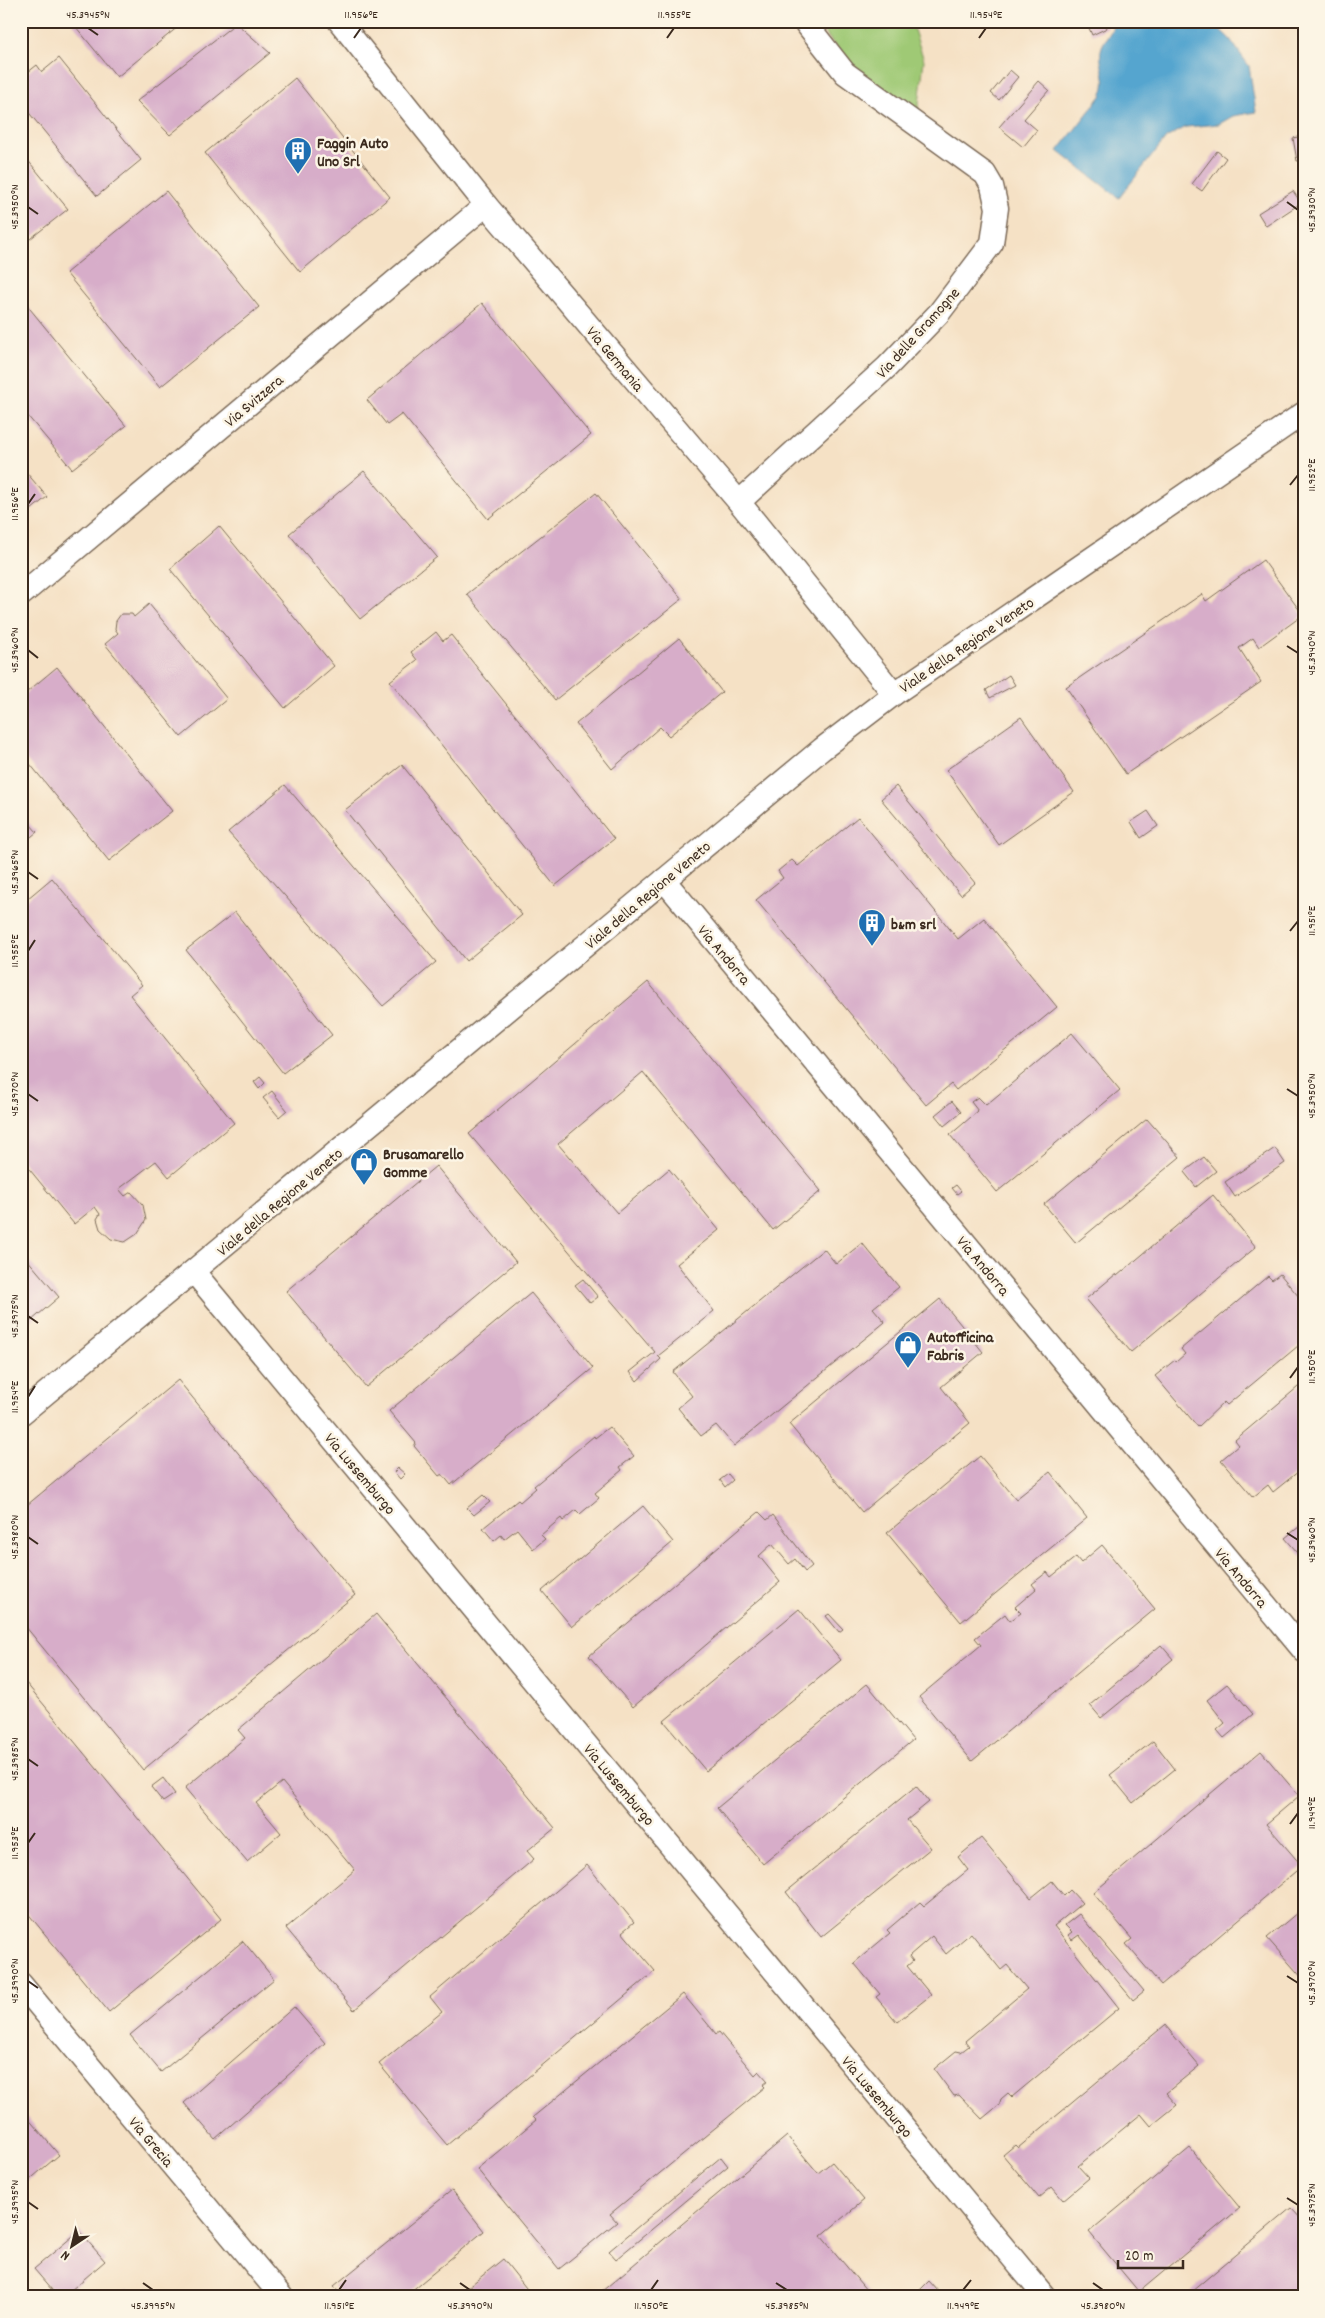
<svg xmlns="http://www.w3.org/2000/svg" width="1325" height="2318" viewBox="0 0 1325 2318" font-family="Dekko,sans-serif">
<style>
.green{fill:#9fc975;stroke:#6d7a4a}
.water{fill:#54a5cf;stroke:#486876}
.building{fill:#d7adc9}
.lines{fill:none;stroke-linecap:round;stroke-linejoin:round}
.minor-casing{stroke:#7c6a58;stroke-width:25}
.minor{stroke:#fff;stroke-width:22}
.ticks{fill:none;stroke:#3b2a1e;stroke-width:2}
.labels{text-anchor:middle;stroke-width:5;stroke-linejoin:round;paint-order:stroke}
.poi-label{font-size:16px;font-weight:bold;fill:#3b2a1e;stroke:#fcf5e5;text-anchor:start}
.street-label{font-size:16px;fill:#3b2a1e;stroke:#fcf5e5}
.neatline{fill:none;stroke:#3b2a1e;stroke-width:2}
.ticks-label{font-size:12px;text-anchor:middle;fill:#3b2a1e}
</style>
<rect width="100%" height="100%" fill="#fcf5e5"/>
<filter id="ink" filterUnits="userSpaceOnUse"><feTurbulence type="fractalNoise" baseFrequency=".02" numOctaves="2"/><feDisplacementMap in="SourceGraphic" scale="10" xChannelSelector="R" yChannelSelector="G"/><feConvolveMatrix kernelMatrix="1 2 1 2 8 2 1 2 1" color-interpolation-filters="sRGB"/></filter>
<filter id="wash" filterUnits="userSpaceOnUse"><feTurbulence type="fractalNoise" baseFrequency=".0096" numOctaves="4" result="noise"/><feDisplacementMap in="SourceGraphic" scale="20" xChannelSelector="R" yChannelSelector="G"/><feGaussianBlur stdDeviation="1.12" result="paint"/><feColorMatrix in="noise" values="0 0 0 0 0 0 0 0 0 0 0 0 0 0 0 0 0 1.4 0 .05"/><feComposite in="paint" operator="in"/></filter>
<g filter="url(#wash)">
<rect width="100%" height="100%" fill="#f5e1c5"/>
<path class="green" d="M815 21H911L924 60 918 113 850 64Z"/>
<path class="water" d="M1113 21H1211L1230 39 1249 66 1256 112 1233 116 1219 124 1186 127 1166 138 1119 198 1058 151 1101 96C1110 78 1098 66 1101 50 1103 39 1114 33 1113 21Z"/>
<g id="blocks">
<g class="building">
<path d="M71 21H185L117 77Z"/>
<path d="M1086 21H1104L1107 28 1092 35Z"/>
<path d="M236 23 270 53 170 135 137 101Z"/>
<path d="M59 58 141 160 97 196 21 103V88L27 84 22 77 37 65 42 72Z"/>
<path d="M1010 70 1018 77 999 100 991 93Z"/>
<path d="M295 78 390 197 300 272 205 153Z"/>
<path d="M1039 81 1049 90 1024 119 1037 130 1023 147 999 127Z"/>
<path d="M1304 136V160L1297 161 1293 138Z"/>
<path d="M1217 151 1226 158 1202 191 1192 184Z"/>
<path d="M21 152 68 209 21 246Z"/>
<path d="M166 191 259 307 160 387 66 273Z"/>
<path d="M1293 191 1301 203 1266 226 1258 213Z"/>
<path d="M21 298 126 426 72 469 21 408Z"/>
<path d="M482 303 591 435 488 519 402 414 387 425 367 400Z"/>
<path d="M21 466 47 497 21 518Z"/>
<path d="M364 471 437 557 360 619 289 534Z"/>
<path d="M596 493 682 599 555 700 467 594Z"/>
<path d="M219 526 334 666 285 708 170 569Z"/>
<path d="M1263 560 1303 615 1259 647 1253 638 1239 648 1261 682 1126 774 1066 687 1202 594 1206 601Z"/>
<path d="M149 604 227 699 181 737 105 644 118 633 115 629 116 621 121 614H132L134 617Z"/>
<path d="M436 632 443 641 451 635 614 839 555 886 390 681 417 660 411 652Z"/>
<path d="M679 638 722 692 669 736 660 727 612 769 576 724Z"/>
<path d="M57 667 172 811 109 861 21 753V697Z"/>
<path d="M1009 675 1015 685 990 698 986 690Z"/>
<path d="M1021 717 1074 792 999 845 946 770Z"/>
<path d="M402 765 522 915 466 961 345 810Z"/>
<path d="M285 785 436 962 383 1006 228 832Z"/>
<path d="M896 786 975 883 961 895 881 799Z"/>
<path d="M1148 811 1158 826 1141 838 1131 822Z"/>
<path d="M21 814 37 832 21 845Z"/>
<path d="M858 817 958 939 984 918 1057 1007 956 1090 951 1084 926 1105 756 900 783 878 778 871 784 866 792 860 798 866Z"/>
<path d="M52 878 142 985 130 995 234 1123 169 1177 156 1161 119 1189 125 1196 131 1192 143 1205 146 1220 137 1234 125 1242 111 1239 100 1229 97 1219 100 1214 95 1207 74 1224 21 1159V904Z"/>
<path d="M235 912 332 1035 283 1073 186 950Z"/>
<path d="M648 982 821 1191 773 1230 643 1072 558 1144 617 1213 669 1169 719 1230 677 1264 714 1311 658 1356 661 1359 637 1381 630 1372 655 1352 469 1134Z"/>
<path d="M1072 1033 1120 1090 997 1192 950 1135 978 1111 971 1102 978 1097 986 1105Z"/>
<path d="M260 1077 265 1083 259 1089 254 1082Z"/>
<path d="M272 1091 287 1110 279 1117 263 1098Z"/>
<path d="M952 1101 961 1112 944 1126 935 1115Z"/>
<path d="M1147 1119 1180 1157 1076 1243 1044 1204Z"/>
<path d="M1275 1148 1285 1163 1235 1197 1225 1182Z"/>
<path d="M1204 1157 1216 1171 1196 1187 1184 1172Z"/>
<path d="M436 1166 516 1262 366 1387 286 1291Z"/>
<path d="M956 1185 961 1191 957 1194 952 1188Z"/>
<path d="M1213 1195 1256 1247 1131 1352 1086 1299 1116 1274 1117 1276Z"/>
<path d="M862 1243 899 1287 873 1308 885 1322 734 1446 716 1425 701 1436 678 1408 692 1396 673 1372 824 1249 836 1264Z"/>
<path d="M21 1252 59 1297 31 1321 29 1319 21 1325Z"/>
<path d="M1280 1274 1304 1303V1341L1227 1405 1224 1402 1198 1427 1155 1376 1175 1360 1176 1362 1185 1354 1181 1349 1268 1276 1272 1280Z"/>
<path d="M583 1279 598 1297 590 1303 575 1285Z"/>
<path d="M531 1293 593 1368 451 1485 442 1474 439 1476 414 1446 416 1443 389 1411Z"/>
<path d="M940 1299 983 1352 941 1387 970 1423 862 1512 789 1424Z"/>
<path d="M178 1380 355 1595 143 1770 21 1621V1510Z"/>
<path d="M1304 1382V1467L1273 1492 1268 1485 1253 1497 1221 1460 1239 1445 1235 1440Z"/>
<path d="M609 1427 634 1456 620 1467 622 1470 595 1493 599 1498 580 1514 576 1510 563 1521 561 1518 541 1535 545 1539 533 1549 517 1529 504 1539 501 1535 494 1541 483 1528 518 1500 520 1502 536 1488 534 1486 594 1436 595 1438Z"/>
<path d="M980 1456 1016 1499 1050 1472 1087 1518 961 1622 887 1533Z"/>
<path d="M398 1468 405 1474 400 1479 394 1472Z"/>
<path d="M728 1474 733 1480 725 1487 720 1480Z"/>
<path d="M483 1495 490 1502 474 1515 467 1508Z"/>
<path d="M643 1506 673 1542 572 1627 542 1591Z"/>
<path d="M759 1512 767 1520 773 1515 812 1566 805 1572 795 1559 789 1564 772 1544 759 1556 780 1582 633 1707 589 1656Z"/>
<path d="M1304 1523V1560L1285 1538Z"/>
<path d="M1102 1545 1155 1609 972 1761 919 1697 981 1645 975 1638 1005 1614 1010 1621 1021 1613 1015 1607 1036 1589 1032 1584 1047 1572 1051 1577 1076 1557 1081 1563Z"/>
<path d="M799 1609 841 1660 706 1771 664 1721Z"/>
<path d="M376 1614 555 1828 527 1851 534 1859 354 2010 286 1928 355 1870 282 1782 256 1803 281 1833 247 1862 185 1788 245 1738 238 1730Z"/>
<path d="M829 1614 843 1629 839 1632 826 1616Z"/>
<path d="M1161 1645 1173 1659 1101 1718 1090 1705Z"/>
<path d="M21 1677 221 1919 109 2012 21 1905Z"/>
<path d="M867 1684 913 1740 763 1864 717 1808Z"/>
<path d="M1227 1684 1253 1714 1224 1738 1217 1730 1225 1723 1207 1700Z"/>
<path d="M1153 1741 1175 1769 1133 1803 1110 1775Z"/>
<path d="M1261 1751 1299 1796 1266 1824 1302 1866 1161 1985 1126 1944 1132 1939 1093 1893Z"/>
<path d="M163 1778 175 1794 163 1802 151 1787Z"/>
<path d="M916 1786 929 1802 907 1820 931 1848 821 1937 786 1892Z"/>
<path d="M981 1838 1031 1898 1052 1881 1064 1896 1070 1890 1082 1903 1054 1926 1119 2008 1012 2097 1008 2093 1001 2099 999 2105 982 2119 959 2095 954 2096 934 2069 956 2051 961 2052 969 2046 965 2041 1027 1989 1007 1965 1001 1970 971 1933 946 1954 932 1936 909 1956 913 1961 907 1966 931 1995 897 2022 876 1997 880 1994 854 1963 890 1933 887 1930 920 1902 924 1906 968 1870 958 1857Z"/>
<path d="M587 1865 634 1922 622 1932 655 1971 447 2145 379 2064 442 2012 430 1997Z"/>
<path d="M1304 1907V1980L1267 1938Z"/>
<path d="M1079 1914 1144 1991 1133 2000 1079 1935 1072 1940 1068 1935 1072 1932 1065 1925Z"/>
<path d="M243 1941 274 1979 161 2072 130 2035Z"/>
<path d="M683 1994 716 2034 719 2032 755 2075 759 2071 768 2081 763 2085 765 2087 610 2214 617 2222 559 2269 477 2169 536 2120 533 2117Z"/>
<path d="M294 2007 325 2043 215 2139 184 2103Z"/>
<path d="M1165 2025 1199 2066 1166 2093 1177 2105 1151 2126 1141 2114 1078 2166 1089 2178 1063 2200 1052 2187 1039 2198 1003 2155 1015 2145 1018 2148Z"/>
<path d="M21 2110 59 2155 21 2187Z"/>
<path d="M787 2136 818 2173 832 2162 864 2200 821 2236 872 2297H595Z"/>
<path d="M1190 2148 1240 2208 1139 2292 1089 2232Z"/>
<path d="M721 2157 728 2166 616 2259 609 2251Z"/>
<path d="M452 2190 484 2231 404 2297H343L334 2286Z"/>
<path d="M1291 2208 1304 2222V2291L1296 2297H1185Z"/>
<path d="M79 2231 105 2261 63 2297H58L34 2269Z"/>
<path d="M503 2259 530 2293 525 2297H456Z"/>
<path d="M929 2281 939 2292 934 2297H913Z"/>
<path d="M127 2290 132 2297H118Z"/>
</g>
</g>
</g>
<g filter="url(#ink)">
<use href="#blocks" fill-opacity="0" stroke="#7c6a58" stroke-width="1"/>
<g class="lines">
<defs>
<g id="minor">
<path d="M339 21 486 205 739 502 894 694"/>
<path d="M739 502 887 367 939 313 992 243 997 208 992 186 985 174 845 73 804 21"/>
<path d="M21 595 486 205"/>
<path d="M664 880 1304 1651"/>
<path d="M194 1272 1045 2297"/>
<path d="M21 1414 822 749 894 694 1304 413"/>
<path d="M21 1984 282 2297"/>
</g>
</defs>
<use href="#minor" class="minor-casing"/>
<use href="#minor" class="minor"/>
</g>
</g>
<path class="ticks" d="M88 28 98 35M354 38 361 28M667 38 674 28M979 38 986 28M1287 202 1298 210M28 207 38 214M1290 485 1298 475M28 504 35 494M1287 646 1298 653M28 650 38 658M28 872 38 879M1290 931 1298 921M28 951 35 940M1287 1089 1298 1096M28 1094 38 1101M28 1316 38 1323M1290 1378 1298 1367M28 1397 35 1386M1287 1533 1298 1540M28 1537 38 1544M28 1759 38 1766M1290 1824 1298 1813M28 1843 35 1833M1287 1976 1298 1983M28 1981 38 1988M1287 2198 1298 2205M28 2202 38 2209M143 2283 153 2290M460 2283 470 2290M776 2283 787 2290M1093 2283 1103 2290M339 2290 346 2280M651 2290 658 2280M963 2290 971 2280"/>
<defs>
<symbol id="building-pin" viewBox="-11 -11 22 30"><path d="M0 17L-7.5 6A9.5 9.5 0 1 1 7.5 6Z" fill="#1f6fb2" stroke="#fcf5e5"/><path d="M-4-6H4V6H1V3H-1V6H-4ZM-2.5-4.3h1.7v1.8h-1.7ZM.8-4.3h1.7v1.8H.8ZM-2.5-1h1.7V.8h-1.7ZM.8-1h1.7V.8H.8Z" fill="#fff"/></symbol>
<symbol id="shop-pin" viewBox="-11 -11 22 30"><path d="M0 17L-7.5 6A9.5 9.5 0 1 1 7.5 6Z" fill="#1f6fb2" stroke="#fcf5e5"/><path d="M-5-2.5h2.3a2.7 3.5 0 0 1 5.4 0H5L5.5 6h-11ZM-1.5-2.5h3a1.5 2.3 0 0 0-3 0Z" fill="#fff"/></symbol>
</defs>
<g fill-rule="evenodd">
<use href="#building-pin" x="282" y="135" width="32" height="43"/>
<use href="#building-pin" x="856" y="907" width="32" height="43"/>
<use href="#shop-pin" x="348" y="1146" width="32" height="43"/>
<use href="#shop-pin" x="892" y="1329" width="32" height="43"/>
</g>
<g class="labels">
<g class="poi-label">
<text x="317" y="148">Faggin Auto<tspan x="317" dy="18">Uno Srl</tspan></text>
<text x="891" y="929">b&amp;m srl</text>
<text x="383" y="1159">Brusamarello<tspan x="383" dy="18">Gomme</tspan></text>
<text x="927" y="1342">Autofficina<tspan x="927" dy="18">Fabris</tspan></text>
</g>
<g class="street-label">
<text transform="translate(917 332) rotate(-48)" y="6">Via delle Gramogne</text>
<text transform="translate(616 358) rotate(50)" y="6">Via Germania</text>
<text transform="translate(253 400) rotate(-40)" y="6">Via Svizzera</text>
<text transform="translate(966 644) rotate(-34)" y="6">Viale della Regione Veneto</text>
<text transform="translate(647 894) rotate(-40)" y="6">Viale della Regione Veneto</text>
<text transform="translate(725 954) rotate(50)" y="6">Via Andorra</text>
<text transform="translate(279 1201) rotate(-40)" y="6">Viale della Regione Veneto</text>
<text transform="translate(984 1265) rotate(50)" y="6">Via Andorra</text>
<text transform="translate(361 1473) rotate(50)" y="6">Via Lussemburgo</text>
<text transform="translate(1242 1577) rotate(50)" y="6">Via Andorra</text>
<text transform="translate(620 1784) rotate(50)" y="6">Via Lussemburgo</text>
<text transform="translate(878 2096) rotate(50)" y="6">Via Lussemburgo</text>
<text transform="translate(152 2141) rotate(50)" y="6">Via Grecia</text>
</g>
</g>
<rect width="1325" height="2318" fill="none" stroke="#fcf5e5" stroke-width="55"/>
<g transform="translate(72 2246) rotate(215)" stroke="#fcf5e5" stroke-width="4" paint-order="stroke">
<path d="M0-4L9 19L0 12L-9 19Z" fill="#3b2a1e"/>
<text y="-8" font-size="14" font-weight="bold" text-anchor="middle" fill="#3b2a1e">N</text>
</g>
<path d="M1118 2260v8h65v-8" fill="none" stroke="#3b2a1e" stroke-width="2.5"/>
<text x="1125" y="2260" font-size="15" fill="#3b2a1e" stroke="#fcf5e5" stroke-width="4" paint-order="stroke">20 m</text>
<rect x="28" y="28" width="1270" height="2262" class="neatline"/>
<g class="ticks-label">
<text x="88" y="18">45.3945°N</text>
<text x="361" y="18">11.956°E</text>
<text x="674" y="18">11.955°E</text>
<text x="986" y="18">11.954°E</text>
<text transform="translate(14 207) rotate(-90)" y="4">45.3950°N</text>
<text transform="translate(1311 210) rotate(-90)" y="4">45.3930°N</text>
<text transform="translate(1311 475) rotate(-90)" y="4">11.952°E</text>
<text transform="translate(14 504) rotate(-90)" y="4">11.956°E</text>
<text transform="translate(14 650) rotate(-90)" y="4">45.3960°N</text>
<text transform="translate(1311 653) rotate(-90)" y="4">45.3940°N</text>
<text transform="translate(14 872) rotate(-90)" y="4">45.3965°N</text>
<text transform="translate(1311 921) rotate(-90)" y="4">11.951°E</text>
<text transform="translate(14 951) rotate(-90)" y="4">11.955°E</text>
<text transform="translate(14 1094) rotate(-90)" y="4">45.3970°N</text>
<text transform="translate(1311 1096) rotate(-90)" y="4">45.3950°N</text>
<text transform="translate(14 1316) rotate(-90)" y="4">45.3975°N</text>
<text transform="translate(1311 1367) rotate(-90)" y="4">11.950°E</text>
<text transform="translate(14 1397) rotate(-90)" y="4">11.954°E</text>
<text transform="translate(14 1537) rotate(-90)" y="4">45.3980°N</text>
<text transform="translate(1311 1540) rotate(-90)" y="4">45.3960°N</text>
<text transform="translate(14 1759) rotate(-90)" y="4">45.3985°N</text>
<text transform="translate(1311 1813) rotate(-90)" y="4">11.949°E</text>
<text transform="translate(14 1843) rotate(-90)" y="4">11.953°E</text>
<text transform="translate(14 1981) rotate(-90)" y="4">45.3990°N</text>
<text transform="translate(1311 1983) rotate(-90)" y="4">45.3970°N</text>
<text transform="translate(14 2202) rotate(-90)" y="4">45.3995°N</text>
<text transform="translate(1311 2205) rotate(-90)" y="4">45.3975°N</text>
<text x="153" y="2309">45.3995°N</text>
<text x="339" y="2309">11.951°E</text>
<text x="470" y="2309">45.3990°N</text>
<text x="651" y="2309">11.950°E</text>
<text x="787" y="2309">45.3985°N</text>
<text x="963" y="2309">11.949°E</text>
<text x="1103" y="2309">45.3980°N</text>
</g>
</svg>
